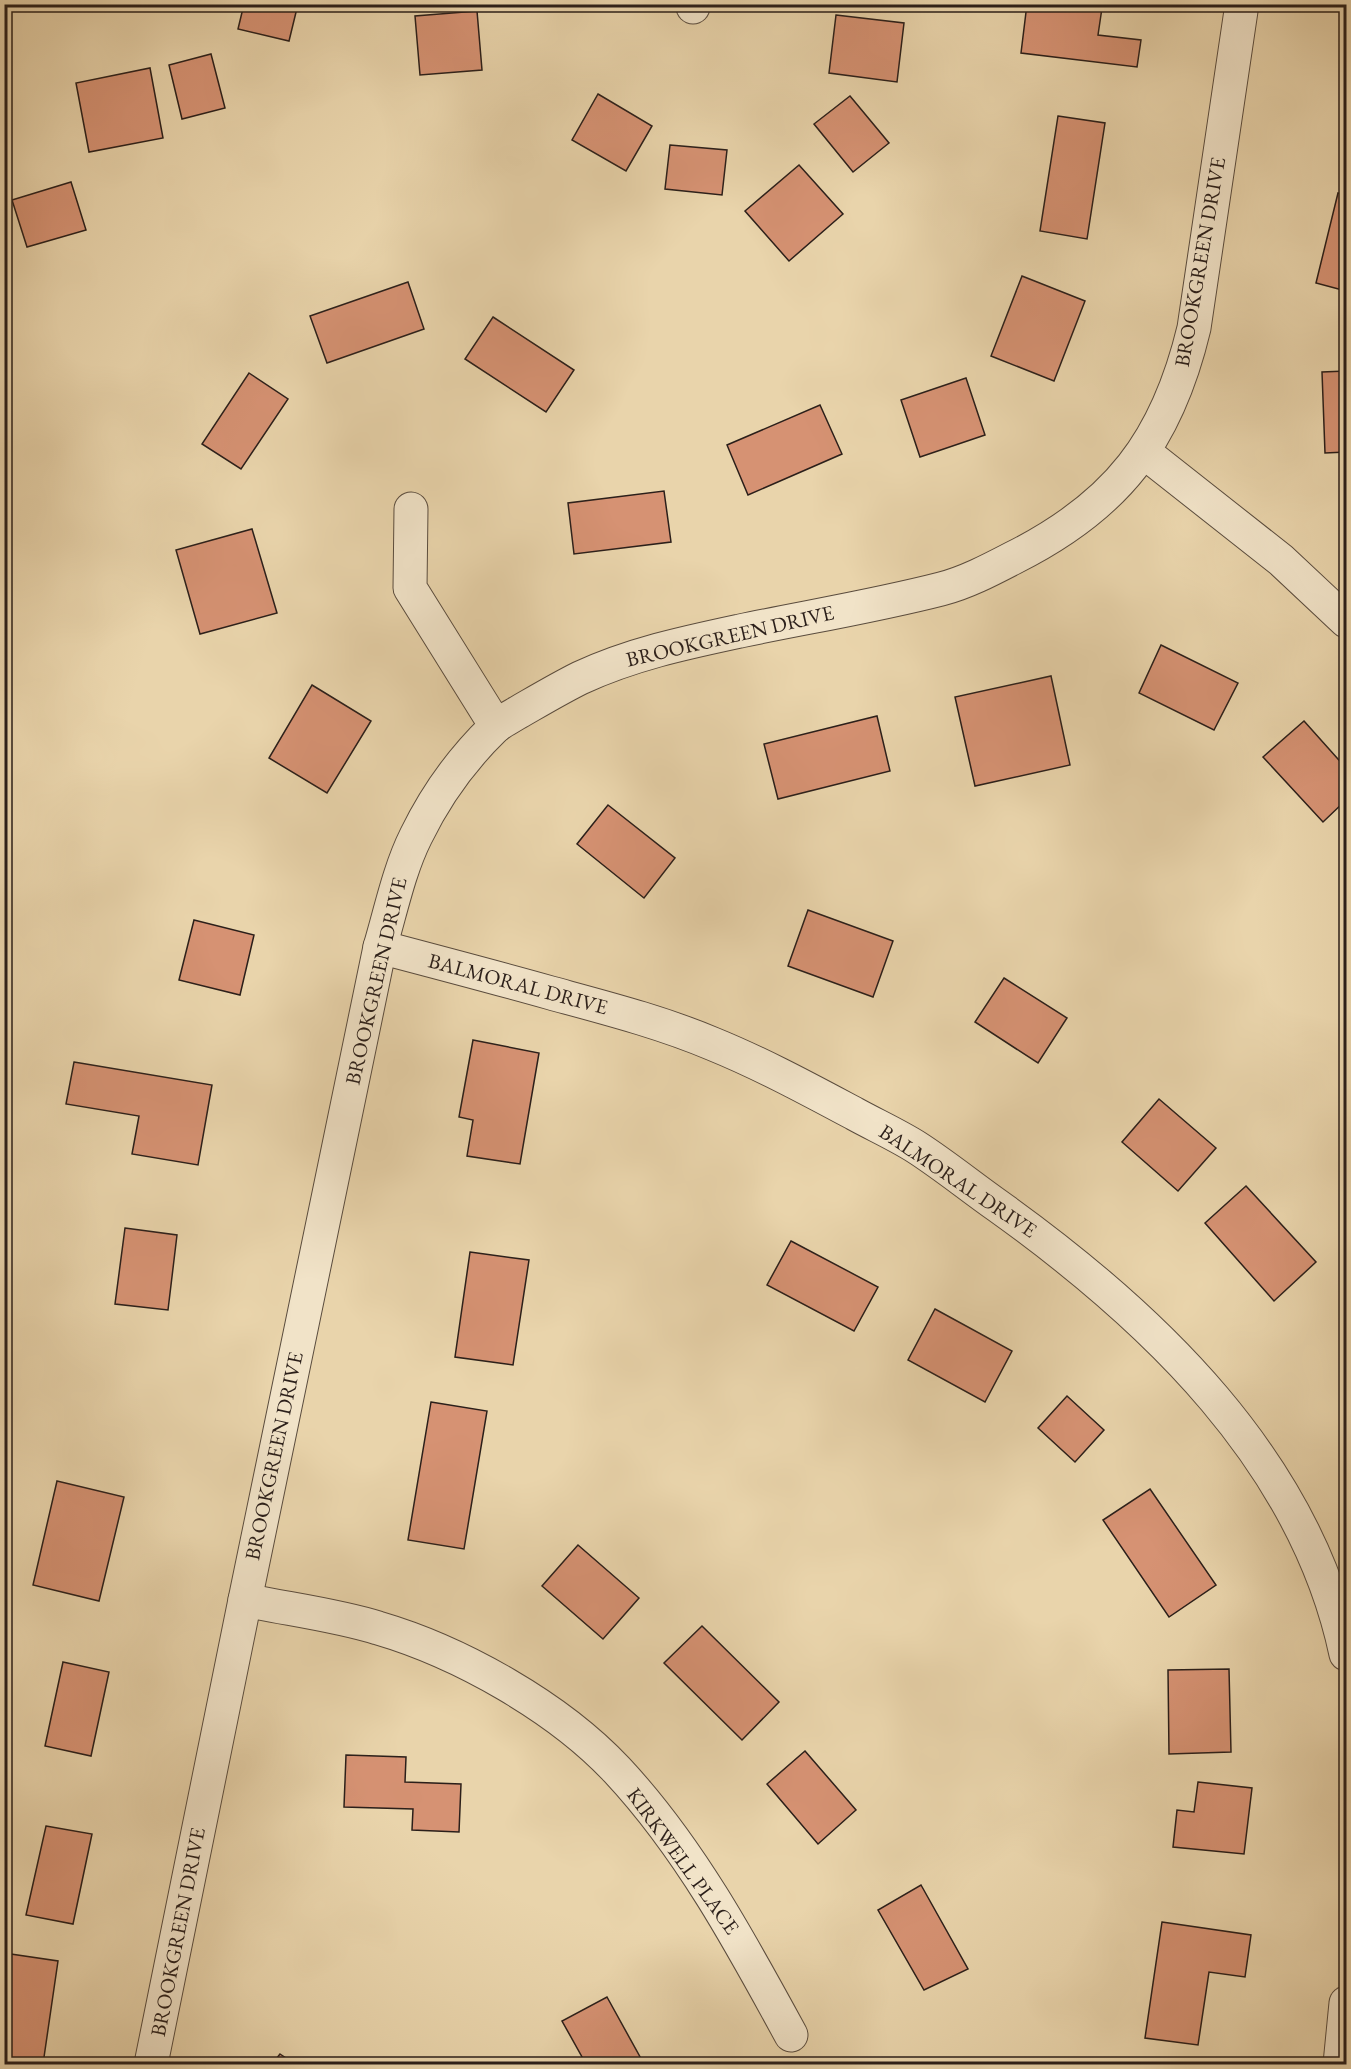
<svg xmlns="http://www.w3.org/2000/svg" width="1351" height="2069" viewBox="0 0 1351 2069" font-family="'EB Garamond',serif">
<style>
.building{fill:#d69273;stroke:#2b1f1a;stroke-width:1.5}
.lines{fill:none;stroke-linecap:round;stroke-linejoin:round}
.minor-casing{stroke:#5a4c3e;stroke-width:35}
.minor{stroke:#f1e3c8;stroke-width:33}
.labels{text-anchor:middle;stroke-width:4.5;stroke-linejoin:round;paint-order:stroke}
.street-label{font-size:21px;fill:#2b1f1a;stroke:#f1e3c8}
</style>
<rect width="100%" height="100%" fill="#e9d4ab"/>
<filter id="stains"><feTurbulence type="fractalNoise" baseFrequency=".00333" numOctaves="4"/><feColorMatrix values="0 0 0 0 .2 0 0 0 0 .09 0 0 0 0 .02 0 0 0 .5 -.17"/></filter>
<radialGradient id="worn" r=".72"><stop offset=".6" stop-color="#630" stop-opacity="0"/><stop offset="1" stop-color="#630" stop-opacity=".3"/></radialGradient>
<g class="building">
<path d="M244 4H298L289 41 238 29Z"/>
<path d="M1027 4H1072L1102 8 1098 35 1141 40 1137 67 1021 53Z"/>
<path d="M477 11 482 70 420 75 415 16Z"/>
<path d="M836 15 904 23 897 82 829 73Z"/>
<path d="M211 54 225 108 182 119 169 65Z"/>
<path d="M150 68 163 138 89 152 76 83Z"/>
<path d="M598 94 652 126 626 171 572 140Z"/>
<path d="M850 96 889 143 853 172 814 124Z"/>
<path d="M1058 116 1105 123 1087 239 1040 231Z"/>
<path d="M670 145 727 150 722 195 665 189Z"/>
<path d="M799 165 843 214 789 261 745 211Z"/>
<path d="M71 182 86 230 27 247 12 200Z"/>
<path d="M1338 193 1346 195V291L1316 283Z"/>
<path d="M1022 276 1085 301 1054 381 991 356Z"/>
<path d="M408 282 424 329 327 363 310 316Z"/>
<path d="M493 317 574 370 546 412 465 359Z"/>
<path d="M1346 371V452L1325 453 1322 372Z"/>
<path d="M249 373 288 399 241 469 202 444Z"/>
<path d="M966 378 985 435 920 457 901 400Z"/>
<path d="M820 405 842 454 748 495 727 445Z"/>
<path d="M664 491 671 542 574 554 568 503Z"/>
<path d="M252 529 277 613 200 634 176 550Z"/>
<path d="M1161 645 1238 683 1214 730 1139 693Z"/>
<path d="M1051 676 1070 765 975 786 955 697Z"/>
<path d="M312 685 371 721 327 793 269 758Z"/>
<path d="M877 716 890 771 778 799 764 744Z"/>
<path d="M1304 721 1346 768V800L1323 822 1263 757Z"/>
<path d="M608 805 675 858 644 898 577 844Z"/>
<path d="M808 910 893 941 873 997 788 966Z"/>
<path d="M194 920 254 935 240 995 179 980Z"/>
<path d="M1004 978 1067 1018 1038 1063 975 1022Z"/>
<path d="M473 1040 539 1053 520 1164 467 1156 473 1120 459 1117Z"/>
<path d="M74 1062 212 1085 198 1165 132 1154 139 1116 66 1104Z"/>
<path d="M1159 1099 1216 1148 1178 1191 1122 1142Z"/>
<path d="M1246 1186 1316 1262 1274 1301 1205 1223Z"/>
<path d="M125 1228 177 1235 168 1310 115 1304Z"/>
<path d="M791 1241 878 1287 854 1331 767 1285Z"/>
<path d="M470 1252 529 1260 513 1365 455 1357Z"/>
<path d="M935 1309 1012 1351 985 1402 908 1360Z"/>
<path d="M1067 1396 1104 1430 1075 1462 1038 1428Z"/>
<path d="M431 1402 487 1411 464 1549 408 1540Z"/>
<path d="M57 1481 124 1497 99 1601 33 1585Z"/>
<path d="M1150 1489 1216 1585 1169 1617 1103 1520Z"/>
<path d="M578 1545 639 1598 603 1639 542 1586Z"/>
<path d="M702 1626 779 1702 742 1740 664 1663Z"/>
<path d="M63 1662 109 1672 91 1756 45 1746Z"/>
<path d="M1229 1669 1231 1752 1169 1754 1168 1670Z"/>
<path d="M805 1751 856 1810 818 1844 767 1784Z"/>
<path d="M346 1755 406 1757 405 1782 461 1784 459 1832 412 1830 413 1809 344 1807Z"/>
<path d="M1198 1782 1252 1788 1244 1854 1173 1847 1177 1810 1194 1812Z"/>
<path d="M46 1826 92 1834 73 1924 26 1915Z"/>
<path d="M921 1885 968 1969 924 1990 878 1910Z"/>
<path d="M1162 1922 1251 1935 1245 1977 1209 1972 1198 2045 1145 2038Z"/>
<path d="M4 1953 58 1961 43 2064H4Z"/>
<path d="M607 1997 644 2064H586L562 2021Z"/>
<path d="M280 2054 295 2064H272Z"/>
</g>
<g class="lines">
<defs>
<g id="minor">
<path d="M693 7V4"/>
<path d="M1144 452 1281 560 1346 621"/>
<path d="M411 509 410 588 496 726"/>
<path d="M380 947C437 962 494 977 551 993 606 1008 661 1022 713 1044 762 1064 808 1089 855 1114 875 1125 897 1135 916 1147 944 1165 971 1187 998 1206 1153 1317 1305 1461 1346 1654"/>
<path d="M245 1600C287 1609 337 1615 378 1628 460 1652 558 1707 617 1770 689 1847 741 1943 791 2035"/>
<path d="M151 2064 245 1600 380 947C391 910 399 870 416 836 435 797 463 758 494 728 500 722 509 718 517 713 538 701 558 689 580 678 632 654 684 643 740 631 807 617 875 606 941 589 965 583 990 570 1013 558 1117 506 1167 441 1194 328L1242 4"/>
<path d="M1340 2064 1346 2003"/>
</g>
</defs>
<use href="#minor" class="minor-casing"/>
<use href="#minor" class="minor"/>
</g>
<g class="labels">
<g class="street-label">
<text transform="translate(1200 262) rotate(-80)" y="7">BROOKGREEN DRIVE</text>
<text transform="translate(730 636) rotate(-13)" y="7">BROOKGREEN DRIVE</text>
<text transform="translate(376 981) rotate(-77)" y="7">BROOKGREEN DRIVE</text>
<text transform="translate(518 984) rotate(15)" y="7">BALMORAL DRIVE</text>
<text transform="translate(958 1181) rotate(34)" y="7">BALMORAL DRIVE</text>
<text transform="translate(274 1456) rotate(-78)" y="7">BROOKGREEN DRIVE</text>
<text transform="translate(683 1861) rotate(54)" y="7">KIRKWELL PLACE</text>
<text transform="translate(178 1932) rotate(-79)" y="7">BROOKGREEN DRIVE</text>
</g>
</g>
<rect width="1351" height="2069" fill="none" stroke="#e9d4ab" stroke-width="24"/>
<rect x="6" y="6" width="1339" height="2057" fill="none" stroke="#2b1f1a" stroke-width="3"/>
<rect x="12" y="12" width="1327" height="2045" fill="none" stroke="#2b1f1a" stroke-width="1.5"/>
<rect width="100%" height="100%" filter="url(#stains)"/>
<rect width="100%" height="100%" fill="url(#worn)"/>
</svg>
